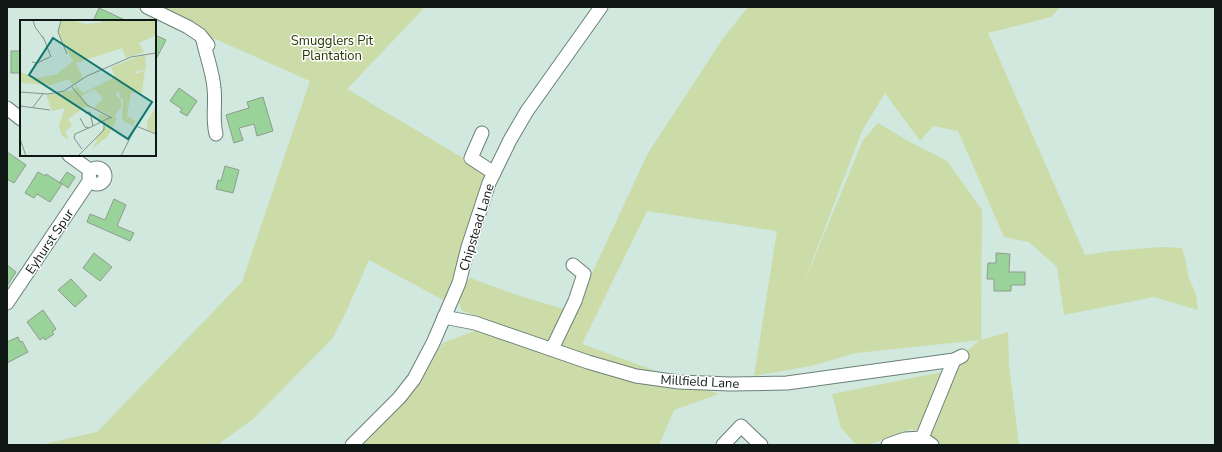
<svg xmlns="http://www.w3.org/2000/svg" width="1222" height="452" viewBox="0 0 1222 452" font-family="'Nunito Sans',sans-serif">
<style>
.green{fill:#cbdca8}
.building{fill:#9ad39a;stroke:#8d9c8c}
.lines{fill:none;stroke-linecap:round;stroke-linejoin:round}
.minor-casing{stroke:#6b8177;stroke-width:15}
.minor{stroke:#fff;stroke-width:13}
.labels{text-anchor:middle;stroke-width:3;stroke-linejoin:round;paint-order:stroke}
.park-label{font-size:13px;fill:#293600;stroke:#fff}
.street-label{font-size:13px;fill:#0e1713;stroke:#fff}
.inset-road{fill:none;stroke:#82948c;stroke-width:1}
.view{fill:#0f766e;fill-opacity:0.15;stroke:#0f766e;stroke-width:2}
.inset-edge{fill:none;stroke:#0e1713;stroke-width:2}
</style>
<rect width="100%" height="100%" fill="#d0e8dd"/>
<g class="green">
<path d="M150 7H425L347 89 488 173 445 301 369 260 346 312 332 339 253 419 217 445H40L97 432 242 282 310 81 188 27Z"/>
<path d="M748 7H1060L1051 17 988 33 1085 255 1111 251 1162 247 1182 248 1185 258 1189 278 1196 295 1198 310 1154 297 1064 315 1057 267 1029 242 1004 237 958 131 933 126 920 141 885 93 862 131 801 290 863 140 878 123 910 142 947 161 982 210 981 340 1008 332 1009 365 1019 445H940L911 429 868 445H857L841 428 832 394 942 372 980 340 856 353 811 366 754 376 777 231 647 211 582 344 719 394 674 410 659 445H363L374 434 373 432 410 395 431 359 443 343 477 330 521 332 462 311C456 296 459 290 470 278L520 296 574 312 648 153 724 37Z"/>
</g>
<g class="building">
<path d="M99 8 127 21H93Z"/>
<path d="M155 35 166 40 155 61Z"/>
<rect x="11" y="51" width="10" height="22"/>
<path d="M179 88 197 101 187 116 180 112 182 109 170 101Z"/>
<path d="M263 97 273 131 257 136 254 124 239 128 243 140 234 143 226 115 249 108 247 102Z"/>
<path d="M7 152 26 165 14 183 7 179Z"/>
<path d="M225 166 239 170 233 193 216 189 218 180 221 181Z"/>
<path d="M38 172 45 176 46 174 62 184 50 202 37 194 34 198 25 193Z"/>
<path d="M67 172 75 177 68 188 60 182Z"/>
<path d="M114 199 126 205 117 226 134 233 130 241 87 222 90 214 105 220Z"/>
<path d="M94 253 112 267 100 281 83 268Z"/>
<path d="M996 253 1010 254 1009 272H1025V285H1011V291H994V279H987L988 263H996Z"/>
<path d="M7 265 16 272 7 286Z"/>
<path d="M71 279 87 296 75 307 58 290Z"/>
<path d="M43 310 56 329 52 332 54 334 45 340 44 337 40 340 27 322Z"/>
<path d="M18 337 20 342 22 341 28 352 7 363V342Z"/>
</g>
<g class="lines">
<defs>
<g id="minor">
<path d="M147 7 188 27 200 35 208 45"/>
<path d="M203 40C206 55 213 73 214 88 216 104 212 118 216 134"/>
<path d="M7 108 21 119"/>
<path d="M482 133 471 158 494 173"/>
<path d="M69 155 91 171"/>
<circle cx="97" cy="176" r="8"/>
<path d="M7 303 90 180"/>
<path d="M444 317 475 323 588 362 636 376 679 382 730 384 787 383 954 360 962 356"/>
<path d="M552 349 575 301 584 274 573 265"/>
<path d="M922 438 932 445"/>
<path d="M352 445 399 398 414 379 433 343 459 283 468 247 489 183 510 140 527 111 601 7"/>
<path d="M723 445 741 426 761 445"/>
<path d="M888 445 905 439 922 438 954 360"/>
</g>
</defs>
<use href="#minor" class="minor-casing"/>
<use href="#minor" class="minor"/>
</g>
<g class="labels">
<g class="park-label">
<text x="332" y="45">Smugglers Pit<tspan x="332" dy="15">Plantation</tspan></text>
</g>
<g class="street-label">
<text transform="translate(476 227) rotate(-73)" y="5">Chipstead Lane</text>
<text transform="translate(49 241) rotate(-56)" y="5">Eyhurst Spur</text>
<text transform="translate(700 381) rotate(3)" y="5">Millfield Lane</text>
</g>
</g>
<g transform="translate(20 20)">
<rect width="136" height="136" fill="#d0e8dd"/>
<path d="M41 0H53L64 4 80 3 84 0H136V15L119 23 124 32 106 38 102 28 56 43 63 58 53 66 49 59 31 65 0 63V52L18 58 37 54 53 41 38 12ZM125 34 126 49 115 52 116 54 125 50 122 73H111L107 96 115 100 113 106 102 100 103 79 100 78 99 72 95 74 101 81V87L94 97 97 98 88 116 72 129 77 121 75 119 86 105 84 101 79 100V94L93 97 74 88 83 78 74 69 62 76 70 88 65 87 48 99 52 105 45 112 49 120 42 116 39 106 45 88 32 91 26 75 54 70 56 65 63 73 95 57 91 47ZM136 87V113L127 110V102Z" fill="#cbdca8"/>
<path class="inset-road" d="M13 0 15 7 24 19 22 16M41 0 38 12 47 34M24 19 31 37M12 42 17 43 30 37M52 67 67 85 92 98M0 72 28 74 44 71 67 56 111 37 136 33M0 86 30 90M13 87 23 74M65 93 70 92 73 106 91 97M60 98 65 107 69 108M0 119 6 136M62 129 54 118 55 114 73 106M58 136 84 110V102M101 136 116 106 136 114"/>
<path class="view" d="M33 18 132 82 108 119 9 55Z"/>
<rect width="136" height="136" class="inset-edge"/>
</g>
<rect width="1222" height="452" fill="none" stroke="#0e1713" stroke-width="16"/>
</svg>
